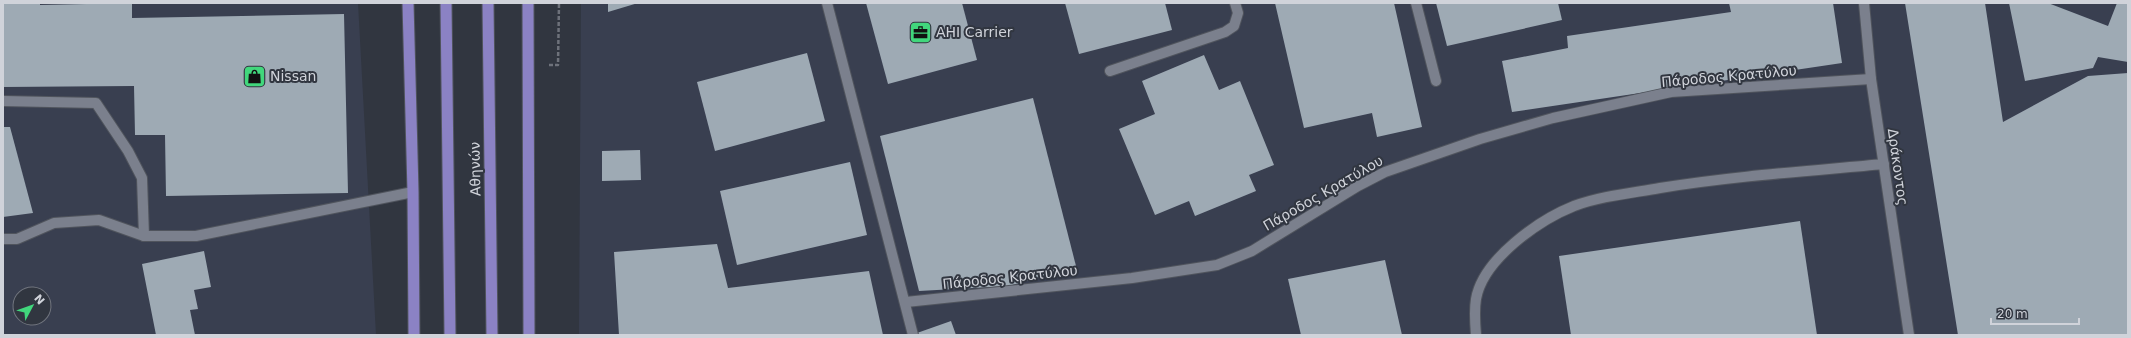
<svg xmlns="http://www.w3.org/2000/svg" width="2131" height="338" viewBox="0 0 2131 338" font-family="'DejaVu Sans',sans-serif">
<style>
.built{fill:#393f50;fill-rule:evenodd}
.building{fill:#9eaab4}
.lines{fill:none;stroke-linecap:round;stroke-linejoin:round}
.service-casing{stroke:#50545d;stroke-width:12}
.minor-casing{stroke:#50545d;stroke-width:12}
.trunk-casing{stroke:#50545d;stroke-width:13}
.path{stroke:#6e727b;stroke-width:2.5;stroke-dasharray:4 2;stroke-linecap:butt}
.service{stroke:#7b808d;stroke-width:10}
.minor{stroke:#7b808d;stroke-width:10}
.trunk{stroke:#8b82c4;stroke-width:11}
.labels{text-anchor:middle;stroke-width:4;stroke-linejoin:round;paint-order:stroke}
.poi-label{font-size:14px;fill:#d0d3da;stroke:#313640;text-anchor:start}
.street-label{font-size:14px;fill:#d0d3da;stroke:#313640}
</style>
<rect width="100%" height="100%" fill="#313640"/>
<g class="built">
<path d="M3 3H358L376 335H3ZM20 294H44V318H20Z"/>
<path d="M581 3H2128V335H579Z"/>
</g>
<g class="building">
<path d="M3 3H40V5L132 3V18L344 14 348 193 166 196 165 135H135L134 86 3 87Z"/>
<path d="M608 3H638L608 12Z"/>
<path d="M866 3H962L977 60 888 84Z"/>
<path d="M1065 3H1165L1172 30 1079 54Z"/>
<path d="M1275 3H1394L1422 127 1377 137 1372 113 1304 128Z"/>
<path d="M1436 3H1558L1562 20 1447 46Z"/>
<path d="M1729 3H1833L1842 63 1512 112 1502 61 1568 48 1567 36 1731 12Z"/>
<path d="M1905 3H1985L2003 122 2088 76 2128 73V335H1958Z"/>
<path d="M2009 3H2048L2108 26 2117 3H2128V62L2098 57 2093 68 2025 81Z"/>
<path d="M807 53 825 121 715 151 697 82Z"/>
<path d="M1204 55 1219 90 1240 81 1274 165 1249 175 1256 191 1195 216 1189 201 1155 215 1119 129 1155 114 1142 81Z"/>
<path d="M1033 98 1076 266 1009 286 919 291 880 136Z"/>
<path d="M3 127H10L33 213 3 217Z"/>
<path d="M640 150 641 180 602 181V151Z"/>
<path d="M850 162 867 235 737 265 720 191Z"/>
<path d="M1800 221 1817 335H1571L1559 256Z"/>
<path d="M717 244 728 288 869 271 883 335H619L614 252Z"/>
<path d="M204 251 211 287 194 290 198 309 190 310 195 335H156L142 264Z"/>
<path d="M1385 260 1402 335H1301L1288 279Z"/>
<path d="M951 321 956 335H918L917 333Z"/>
</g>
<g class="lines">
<defs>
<g id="service">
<path d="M1416 3 1436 81"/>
<path d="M1110 71 1225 32 1234 26 1238 13 1235 3"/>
<path d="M3 101 96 103 128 151 142 178 144 236"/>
<path d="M3 239H17L54 223 99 220 144 236H196L413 192"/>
<path d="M1476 335C1475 323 1474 311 1476 299 1483 259 1539 220 1574 206 1601 196 1632 193 1660 188 1734 176 1809 171 1884 164"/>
</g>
<g id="minor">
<path d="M827 3 913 335"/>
<path d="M1864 3 1871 79 1909 335"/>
<path d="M906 302 1132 278 1217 265 1252 251 1358 186 1385 172 1480 139 1553 118 1671 92 1871 79"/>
</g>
<g id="trunk">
<path d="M408 3 413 192 414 335"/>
<path d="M446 3 450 335"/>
<path d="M488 3 492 335"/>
<path d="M528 3 529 335"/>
</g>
</defs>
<use href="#service" class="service-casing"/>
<use href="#minor" class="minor-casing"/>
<use href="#trunk" class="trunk-casing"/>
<path class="path" d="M549 65H558L559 3"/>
<use href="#service" class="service"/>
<use href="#minor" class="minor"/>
<use href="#trunk" class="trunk"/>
</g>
<defs>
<symbol id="office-square" viewBox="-11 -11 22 22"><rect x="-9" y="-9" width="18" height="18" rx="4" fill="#41d77c" stroke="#313640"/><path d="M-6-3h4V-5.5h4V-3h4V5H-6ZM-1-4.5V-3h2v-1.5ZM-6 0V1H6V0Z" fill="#111"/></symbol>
<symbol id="shop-square" viewBox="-11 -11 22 22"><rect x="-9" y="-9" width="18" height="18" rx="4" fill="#41d77c" stroke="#313640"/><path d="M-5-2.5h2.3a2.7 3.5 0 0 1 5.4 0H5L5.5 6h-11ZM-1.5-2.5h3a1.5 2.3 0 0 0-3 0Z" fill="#111"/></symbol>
</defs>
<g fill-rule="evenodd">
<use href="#office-square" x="908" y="20" width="25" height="25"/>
<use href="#shop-square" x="242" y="64" width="25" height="25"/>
</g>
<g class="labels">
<g class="poi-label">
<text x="936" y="37">AHI Carrier</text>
<text x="270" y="81">Nissan</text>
</g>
<g class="street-label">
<text transform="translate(1729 76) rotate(-5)" y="5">Πάροδος Κρατύλου</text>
<text transform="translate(1898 167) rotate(82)" y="5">Δράκοντος</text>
<text transform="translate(475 169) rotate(-91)" y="5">Αθηνών</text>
<text transform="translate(1323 193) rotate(-30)" y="5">Πάροδος Κρατύλου</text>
<text transform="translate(1010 277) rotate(-6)" y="5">Πάροδος Κρατύλου</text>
</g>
</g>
<rect width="2131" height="338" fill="none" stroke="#d0d3da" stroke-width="8"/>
<g transform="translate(32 306) rotate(49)"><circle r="19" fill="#313640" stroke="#71757e"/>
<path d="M0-3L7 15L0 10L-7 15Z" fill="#41d77c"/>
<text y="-6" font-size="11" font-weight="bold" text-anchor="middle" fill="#d0d3da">N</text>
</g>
<path d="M1991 318v6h88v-6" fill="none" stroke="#d0d3da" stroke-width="2"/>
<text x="1997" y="318" font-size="12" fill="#d0d3da" stroke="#313640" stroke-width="3" paint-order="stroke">20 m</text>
</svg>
